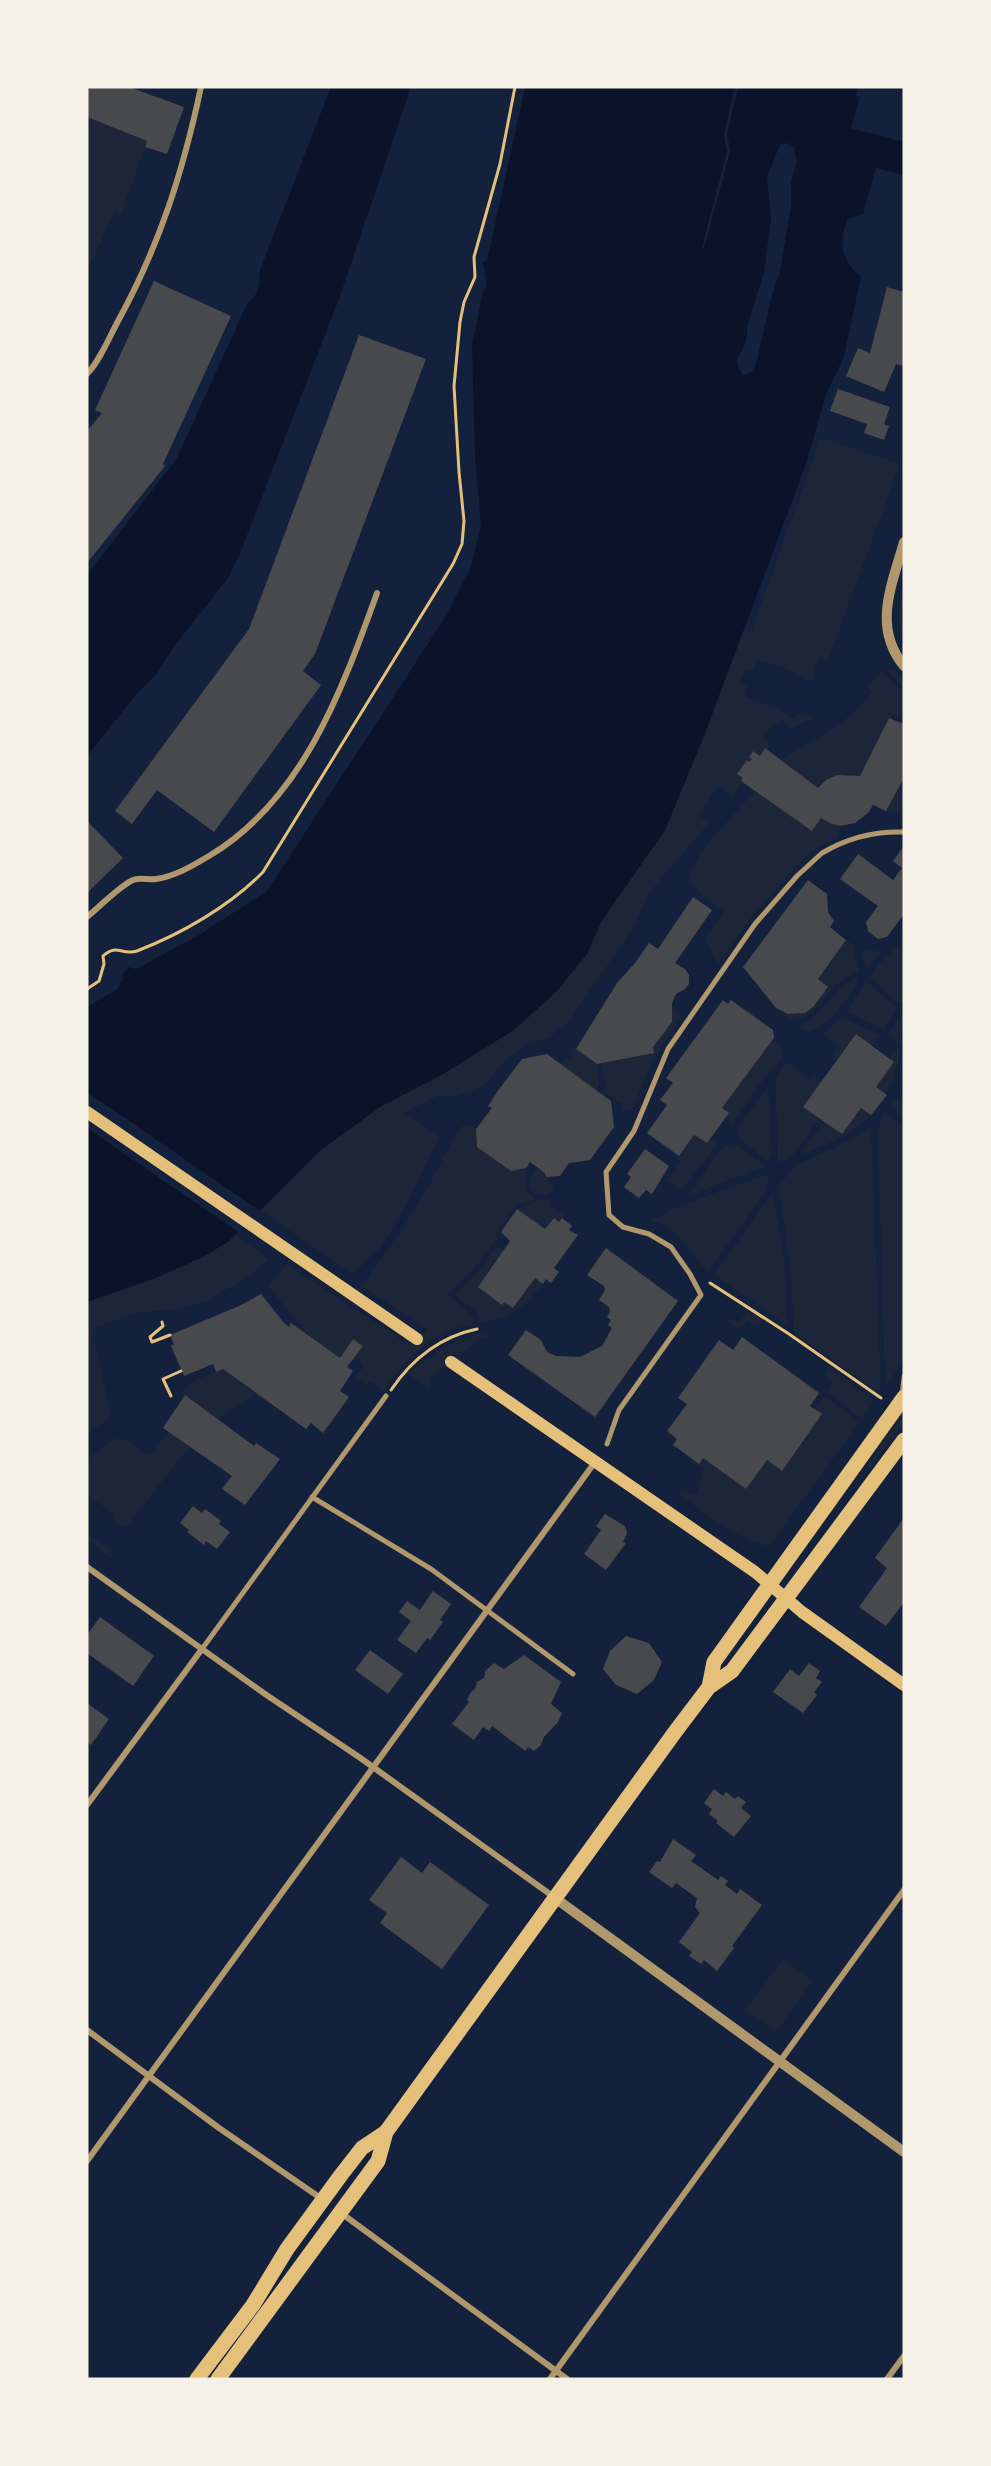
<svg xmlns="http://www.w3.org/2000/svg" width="991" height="2466" viewBox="0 0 991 2466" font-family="'Times New Roman',serif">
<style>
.green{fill:#1d2539}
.water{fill:#0b132b;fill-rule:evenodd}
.pier{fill:#14213d}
.building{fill:#48494c}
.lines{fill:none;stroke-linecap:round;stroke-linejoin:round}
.path{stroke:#e5c07b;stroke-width:3}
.service{stroke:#b1986c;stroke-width:4.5}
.pedestrian{stroke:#b1986c;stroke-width:5}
.minor{stroke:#b1986c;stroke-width:6}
.tertiary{stroke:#b1986c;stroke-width:10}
.secondary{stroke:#e5c07b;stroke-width:12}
.primary{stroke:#e5c07b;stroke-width:15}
</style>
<rect width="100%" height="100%" fill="#14213d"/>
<g class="green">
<path d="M87 117 147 141 121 214 115 211 87 271Z"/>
<path d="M821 438 900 464 828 660 819 657 811 682 787 669 758 660 753 671 746 670 740 683 747 685 744 696 775 708 795 719 802 711 813 718 790 729 783 719 762 735 768 742V750L765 748 760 756 753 751 752 759 749 762 747 761 737 774 743 778 734 797 718 786 698 814 707 821 708 824 649 893 635 925 570 1020 550 1037 527 1045 506 1060 486 1083 470 1092 457 1096H437L403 1113 439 1136 408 1203 380 1248 353 1274 261 1211 321 1150 380 1107 443 1074 513 1030 556 992 587 954 601 922 665 830 704 736 742 630 751 632Z"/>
<path d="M904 587V642L898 617Z"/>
<path d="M886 668 894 670 904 681V719L893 715 889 718 860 776C843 773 830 774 818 788L783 761C795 746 810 743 826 733 845 722 859 708 872 691L868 688 882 671 899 689 903 688Z"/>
<path d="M904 778V813L886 811 893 795 896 796Z"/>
<path d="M755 791 813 830 821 818 832 824 840 826 838 837C829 843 820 845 811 851L754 914 718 964 705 939 724 911 697 891 698 888 689 884C687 859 738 811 755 791Z"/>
<path d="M846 940 852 944 859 972C851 975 843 979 837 984 822 998 811 1025 787 1019L785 1013C806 1020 817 1002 828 987L818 979Z"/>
<path d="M904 940V995L903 1001 897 1002 870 976 876 967Z"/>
<path d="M863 949 881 952 868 967H866L861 954Z"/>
<path d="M857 978 858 981C846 1002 832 1021 810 1032L799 1027C825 1014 829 990 857 978Z"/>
<path d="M866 981 897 1008 884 1029 847 1012Z"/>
<path d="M672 1003 681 1018 651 1063 632 1110 623 1111 621 1102H616L614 1098 603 1090 606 1085 602 1064 653 1053V1047L672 1022Z"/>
<path d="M904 1013 900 1044 888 1034Z"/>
<path d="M846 1019 880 1035 872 1046 837 1060 833 1056 838 1045 822 1034 838 1021Z"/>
<path d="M773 1040 784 1048 783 1056 752 1094 751 1098 732 1124 725 1119 729 1113 722 1108Z"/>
<path d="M898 1047 901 1049 894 1078 887 1095 876 1087 894 1062 890 1058Z"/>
<path d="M571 1049H576L597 1064 599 1085 596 1090 559 1063 572 1057Z"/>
<path d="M788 1063 811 1080 815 1076 822 1081 820 1118 790 1159 777 1162 776 1078 783 1066Z"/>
<path d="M768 1087 772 1155 768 1161 739 1139 737 1129Z"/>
<path d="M904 1095V1117L893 1109 891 1103 896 1098Z"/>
<path d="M861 1108 871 1115C852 1135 825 1145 800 1155L824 1121Z"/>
<path d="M885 1113 904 1125V1360L888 1384 885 1382 878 1138 879 1125Z"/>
<path d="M463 1125H471L476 1129 478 1147 511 1170 526 1168 525 1189 535 1199 516 1206 497 1232V1238L479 1263 448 1294 473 1316 474 1324C434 1330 407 1359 384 1391L370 1381 367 1385 356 1377 364 1366 355 1356 362 1345 353 1339 340 1358 300 1329 303 1325 296 1320 268 1286 287 1264 410 1345 427 1330 362 1286C385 1254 407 1223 427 1189 440 1167 447 1146 463 1125Z"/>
<path d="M871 1129 881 1387 878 1392 793 1332 792 1282 779 1186 795 1165 830 1150Z"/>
<path d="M694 1135 706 1143 711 1137 719 1142 681 1190 667 1180 681 1161 677 1159Z"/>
<path d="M735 1144 765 1166 688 1196 719 1151 724 1146Z"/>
<path d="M538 1168 545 1173 546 1177H550L551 1185 554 1188V1190L546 1196 533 1193 529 1186 533 1174Z"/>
<path d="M765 1175 769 1177 767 1190 708 1271C687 1255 681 1224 650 1221L680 1206Z"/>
<path d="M773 1192 785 1266 787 1325 714 1275Z"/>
<path d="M551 1199V1205L564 1215 559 1222 553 1218 545 1229 517 1209 539 1200Z"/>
<path d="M235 1235 269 1259 246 1278 206 1301 175 1309 136 1313 92 1328 111 1417 87 1434V1302C128 1289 205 1264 235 1235Z"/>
<path d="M497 1246 503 1251 478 1287 502 1304 504 1302 513 1308 535 1278 543 1284C522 1309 512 1318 479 1323L477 1313 455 1295 475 1275Z"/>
<path d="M748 1311 760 1317 762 1320 758 1326 748 1320 739 1329 728 1322 730 1319 739 1322Z"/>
<path d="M488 1332 489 1339 480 1338 430 1378 429 1388 408 1374C432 1355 457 1335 488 1332Z"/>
<path d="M829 1367 874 1401 862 1419 827 1392 832 1381 824 1375Z"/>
<path d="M223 1369 256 1394 223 1414 218 1421 182 1393C193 1379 206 1375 223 1369Z"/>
<path d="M824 1396 860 1422 769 1546C735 1539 705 1513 677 1493L681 1491 697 1494 703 1468 692 1464 693 1459 703 1458 746 1489 767 1460 782 1471 822 1415 814 1409Z"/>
<path d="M899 1417 904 1423 869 1469 867 1467Z"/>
<path d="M168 1432 189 1447 128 1525H121L113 1519V1513L87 1495V1460C117 1436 115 1430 148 1454L152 1453Z"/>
<path d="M87 1534 110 1549 112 1558 87 1540Z"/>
<path d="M783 1959 813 1981 776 2032 745 2010Z"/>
</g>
<g class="water">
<path d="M331 87H411L339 299 240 553 228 578 176 644 155 676 136 695 87 756V575L177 458 247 304C258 297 260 283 260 270Z"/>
<path d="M525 87H735L724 134 727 152 704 248 730 151 727 134 738 87H858L856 96 860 97 851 128 904 142V175L876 168 863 214 848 219C838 241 841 262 861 276L844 357 826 394 806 464 704 736 665 830 601 922 587 954 556 992 514 1030 443 1074 380 1107 321 1150 229 1241 203 1257 155 1278 87 1302V1007L117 989 123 979 122 974 129 967 136 969 199 935 267 891 446 616 471 567 481 524 475 458 472 345 483 292 487 285 483 261H487ZM788 143 794 147 797 162 791 182V206L780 271 771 298 757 360 753 371 746 375 742 374 738 367 737 360 746 342 748 323 764 273 771 218 767 177 780 145Z"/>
</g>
<g class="pier">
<path d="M735 87H738L727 134 730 151 704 248H702L727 152 724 134Z"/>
<path d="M87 1092 263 1213 241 1234 87 1128Z"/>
</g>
<g class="building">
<path d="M87 87H129L184 107 167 154 145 147 147 141 87 117Z"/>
<path d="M154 281 231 316 163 464 165 466 87 563V431L102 413 95 410Z"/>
<path d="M887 287 904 292V362L903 366 896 364 884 392 846 376 858 348 870 353Z"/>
<path d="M359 335 426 359 315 654 303 671 321 685 214 832 157 790 132 824 115 811 249 629Z"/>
<path d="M838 389 890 407 884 424 889 426 884 440 864 433 867 424 830 411Z"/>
<path d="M889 718 904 724V778L886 811 873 805 868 813 855 823 840 826 832 824 821 818 812 831 741 781 743 778 737 774 747 760 749 762 752 759 749 757 753 751 760 756 765 748 818 788 826 780 837 775 860 776Z"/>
<path d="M87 821 123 858 87 893Z"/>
<path d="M904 846V914L887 937 878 939 868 931 866 922 878 906 840 879 858 854 893 880 902 868 893 861Z"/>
<path d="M808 880 827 894 828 912 834 921 830 927 846 940 818 979 828 987 813 1007 805 1013 788 1014 776 1008 743 967Z"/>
<path d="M693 897 712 910 675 963 685 969 689 975V984L685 989 676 994 672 1003V1022L653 1047 654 1053 597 1064 576 1049 617 983 635 963 649 943 658 949Z"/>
<path d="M723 1000 728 1004 731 1000 773 1030 774 1038 722 1108 729 1113 707 1143 694 1135 679 1156 647 1133 667 1105 660 1100 673 1083 666 1078Z"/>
<path d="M856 1034 894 1062 876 1087 887 1095 871 1115 861 1108 842 1134 803 1107Z"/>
<path d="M547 1054 611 1101 614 1127 590 1160 569 1163 560 1176 546 1177 545 1173 530 1162 526 1168 511 1171 477 1147 476 1129 492 1108 488 1106 497 1092 522 1059Z"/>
<path d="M645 1149 669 1166 652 1194 646 1190 639 1198 624 1187 631 1177 627 1174Z"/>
<path d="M517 1209 545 1229 554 1218 559 1222 562 1218 572 1226 569 1230 578 1235 554 1268 559 1272 551 1283 546 1279 543 1284 535 1278 513 1308 504 1302 502 1305 478 1287 510 1241 501 1232Z"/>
<path d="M606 1248 678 1301 595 1417 508 1355 526 1330 541 1340 547 1352 556 1356 580 1357 602 1346 612 1328 608 1325 611 1320 607 1317 610 1312 609 1307 599 1300 605 1290 604 1286 587 1275Z"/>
<path d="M261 1294 284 1323 289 1327 291 1323 340 1358 353 1339 363 1346 347 1367 353 1371 340 1391 349 1397 323 1433 311 1423 306 1429 223 1369 216 1372 213 1364 184 1376 171 1346 174 1344 170 1335 239 1306Z"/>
<path d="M742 1337 819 1393 810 1406 822 1414 782 1471 767 1460 746 1489 703 1458 699 1464 673 1445 677 1439 667 1431 687 1404 678 1398 719 1340 733 1350Z"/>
<path d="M185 1395 254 1446 256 1443 280 1459 245 1505 222 1489 232 1476 163 1428Z"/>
<path d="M193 1506 202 1513 205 1509 221 1521 219 1524 230 1532 217 1549 206 1541 204 1545 187 1532 189 1530 180 1523Z"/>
<path d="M605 1514 625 1526 627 1533 623 1542 626 1543 606 1570 584 1554 601 1530 596 1526Z"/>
<path d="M904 1518V1602L886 1626 859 1607 887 1568 875 1558Z"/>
<path d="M433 1591 451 1604 440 1620 443 1622 430 1640 427 1638 416 1653 397 1640 411 1621 399 1612 407 1601 420 1610Z"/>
<path d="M100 1617 154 1656 133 1686 87 1653V1635Z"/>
<path d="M626 1636 649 1643 662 1662 654 1680 637 1694 616 1685 603 1669 610 1651Z"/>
<path d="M370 1650 403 1674 388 1694 355 1670Z"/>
<path d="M524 1655 561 1682 551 1704 562 1713 558 1722 544 1737 541 1745 534 1751 528 1747 525 1751 492 1726 489 1731 483 1727 474 1740 452 1724 469 1702 467 1700 471 1692 475 1689 477 1682 484 1678 485 1671 494 1663 504 1669Z"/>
<path d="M809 1663 820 1671 816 1678 822 1682 814 1692 817 1695 803 1713 773 1692 790 1669 799 1676Z"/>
<path d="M87 1703 109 1719 91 1745 87 1742Z"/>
<path d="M714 1789 723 1796 726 1792 735 1799 738 1796 746 1802 741 1808 751 1816 734 1837 716 1823 718 1821 709 1814 712 1809 704 1803Z"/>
<path d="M673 1839 696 1855 691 1861 718 1880 721 1876 728 1881 725 1885 737 1894 740 1889 762 1905 732 1946 734 1948 717 1971 704 1960 701 1964 689 1956 692 1952 679 1942 700 1913 695 1907 697 1898 676 1883 672 1888 649 1872 657 1861 660 1862Z"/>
<path d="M401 1857 422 1873 430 1862 489 1905 442 1969 380 1923 387 1913 369 1900Z"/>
</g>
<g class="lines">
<g class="path">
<path d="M87 989 99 981 104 964 103 956C117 943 122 956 137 951 181 934 230 906 263 872L453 564 462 544 464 521 459 472 454 386 460 322 464 302 475 277 474 257 500 164 515 87"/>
<path d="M710 1283 789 1334 881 1398"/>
<path d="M162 1322 163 1326 150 1337 152 1342 170 1335"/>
<path d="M391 1390C412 1359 439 1337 477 1329"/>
<path d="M171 1396 163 1379 181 1371"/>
</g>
<path class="service" d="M902 1393 904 1376"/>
<g class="pedestrian">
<path d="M607 1444 619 1410 701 1295 690 1274 671 1247 649 1234 623 1227 609 1215 606 1172 634 1131 668 1049 755 924 797 876 822 853C847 838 875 831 904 832"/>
<path d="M312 1497 431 1569 573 1674"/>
<path d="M202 1649 386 1396"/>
</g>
<g class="minor">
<path d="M87 374C100 360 108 340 117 323 159 247 183 172 201 87"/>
<path d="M87 917C98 908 121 885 133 880 139 877 149 880 156 879 176 876 192 866 209 856 303 800 342 690 377 593"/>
<path d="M87 1567 265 1694 359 1757 554 1897"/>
<path d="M87 1805 202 1649"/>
<path d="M87 2030 219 2128 322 2199"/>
<path d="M87 2161 595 1462"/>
<path d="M341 2213 567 2379"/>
<path d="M550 2379 904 1890"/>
<path d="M887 2379 904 2356"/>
</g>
<g class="tertiary">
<path d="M904 542C892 585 872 627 904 666"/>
<path d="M555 1898 904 2152"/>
</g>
<g class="secondary">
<path d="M87 1112 417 1339"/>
<path d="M451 1362 755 1572 802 1612 904 1685"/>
</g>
<g class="primary">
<path d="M709 1687 714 1662 904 1397"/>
<path d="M197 2379 253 2305 287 2249 341 2175 362 2148 386 2132"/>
<path d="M218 2379 378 2161 386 2132 675 1732 709 1687 732 1671 904 1440"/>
</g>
</g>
<rect width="991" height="2466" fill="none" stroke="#f6f1e7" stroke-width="177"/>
</svg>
